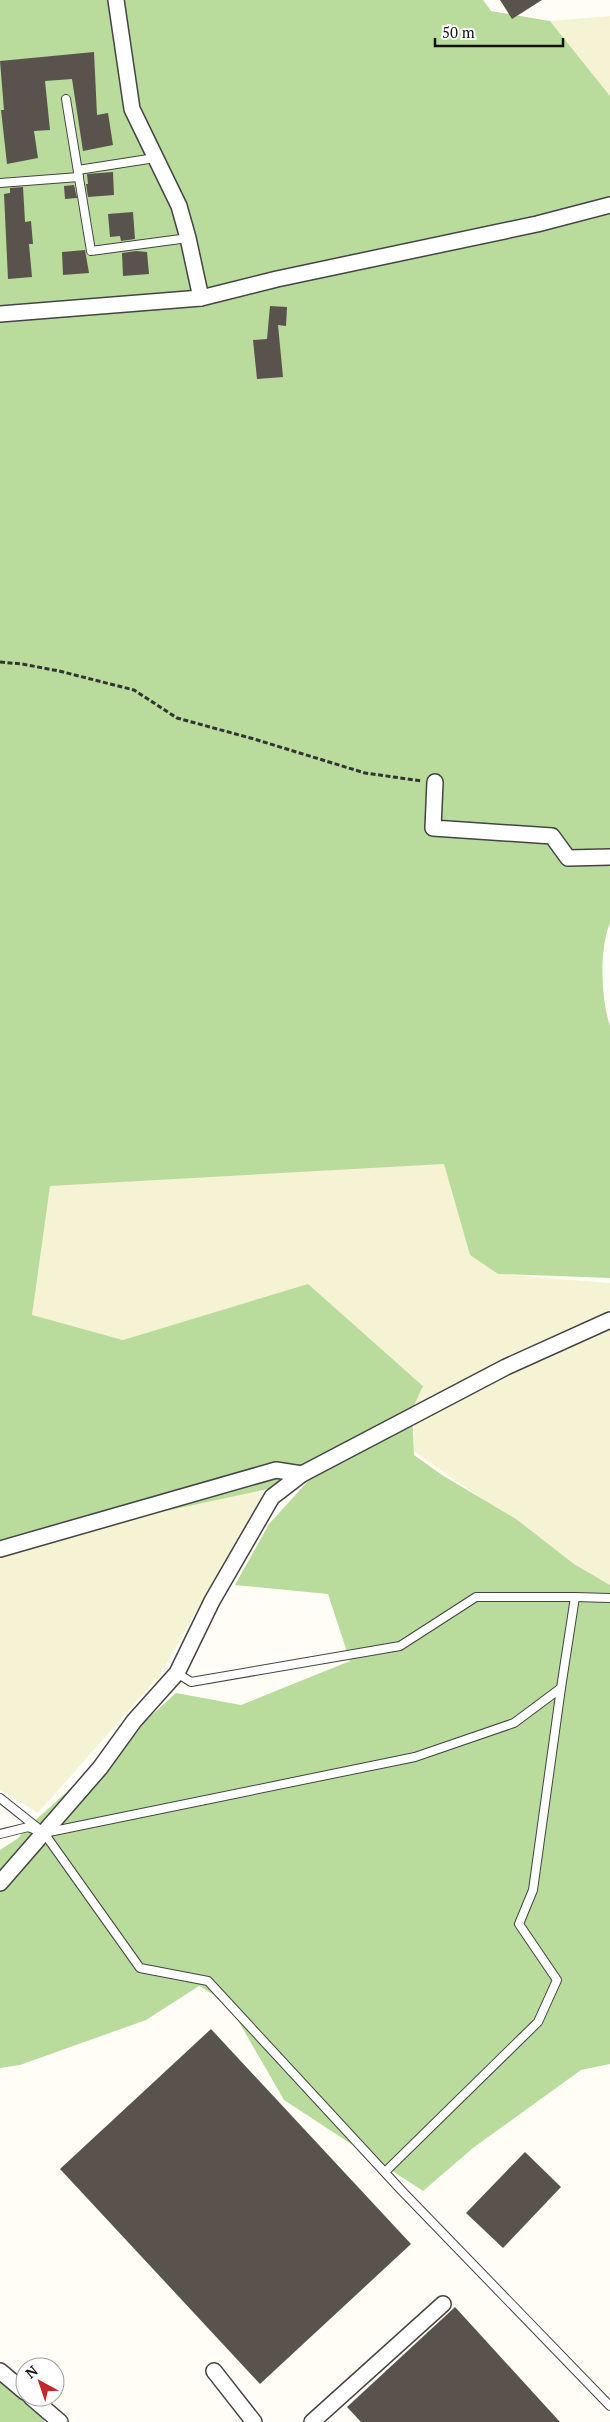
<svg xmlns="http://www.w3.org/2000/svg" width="610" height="2422" viewBox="0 0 610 2422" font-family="'PT Serif',serif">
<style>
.farmland{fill:#f6f3d4}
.forest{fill:#b9dc9c}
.building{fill:#5a524d}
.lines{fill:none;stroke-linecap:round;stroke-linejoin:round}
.lane-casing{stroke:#444;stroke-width:10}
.street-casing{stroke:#444;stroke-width:18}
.path{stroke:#333;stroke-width:3;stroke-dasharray:5 2.5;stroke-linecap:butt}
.lane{stroke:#fff;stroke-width:8}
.street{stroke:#fff;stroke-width:15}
</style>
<rect width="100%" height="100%" fill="#fffdf5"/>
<g class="farmland">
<path d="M610 16V96L550 21Z"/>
<path d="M444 1164 470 1255 498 1274 610 1283V1585L574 1564 414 1451V1416L419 1382 308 1285 123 1340 32 1316 46 1182Z"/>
<path d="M250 1483 261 1498 160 1675 38 1813 0 1790V1550Z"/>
</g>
<g class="forest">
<path d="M0 0H483L491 11 550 21 610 96V923C599 948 601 1000 610 1026V1278L498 1274 470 1255 444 1164 50 1186 32 1315 123 1340 308 1284 423 1386 412 1410 414 1455 442 1475 516 1519 574 1564 610 1585V2064L581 2070 473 2148 423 2191 284 2100 228 2003 199 1986 146 2020 20 2065 0 2068V1850L17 1839 28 1827 176 1693 241 1705 350 1661 328 1594 235 1585 269 1524 309 1480 46 1537 0 1553Z"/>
<path d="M0 2374 45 2422H0Z"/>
</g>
<g class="building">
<path d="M500 0H542L512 19Z"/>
<path d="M94 52 97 115 108 113 113 145 83 151 72 79 45 81 50 130 34 131 38 158 7 164 1 110H4L0 61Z"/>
<path d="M113 172 114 195 88 197 86 184H88L87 174Z"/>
<path d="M74 185 77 198 65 199 64 186Z"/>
<path d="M23 187 25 222 31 221 33 244H29L32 277 8 279 4 194 10 193V188Z"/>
<path d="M133 212 135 239 121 241 120 236 110 237 108 214Z"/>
<path d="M85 250 89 273 63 275 62 252Z"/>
<path d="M136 251 147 252 149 274 123 276 122 253Z"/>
<path d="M270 306 287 307 286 326 278 325 283 377 257 379 253 340 267 339Z"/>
<path d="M211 2029 411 2244 260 2384 60 2169Z"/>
<path d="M525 2152 561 2187 503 2248 466 2213Z"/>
<path d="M455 2307 560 2422H361L347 2407Z"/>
</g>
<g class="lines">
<defs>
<g id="lane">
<path d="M66 99 91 251 188 238"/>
<path d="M78 170 155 158"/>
<path d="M0 183 79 177"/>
<path d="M575 1597 610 1598"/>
<path d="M0 1798 44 1833 140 1968 208 1981 402 2191 610 2406"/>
<path d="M0 1834 28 1827 44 1833 415 1757 514 1723 561 1688 575 1597H476L400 1646 191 1682 177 1673"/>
<path d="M385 2172 538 2022 557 1980 519 1924 533 1890 561 1688"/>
</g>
<g id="street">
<path d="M116 0 132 109 179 206 188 238 201 298"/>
<path d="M0 314 201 298 277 279 537 224 610 205"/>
<path d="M435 782 433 828 552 836 568 858 610 857"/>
<path d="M0 1549 276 1470 302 1474"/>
<path d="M0 1883 100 1768 134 1721 177 1673 212 1601 272 1497 302 1474 506 1367 610 1320"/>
<path d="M0 2371 25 2392"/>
<path d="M214 2371 254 2422"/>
<path d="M31 2397 60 2422"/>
<path d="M312 2422 443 2304"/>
</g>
</defs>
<use href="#lane" class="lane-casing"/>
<use href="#street" class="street-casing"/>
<path class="path" d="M0 662 22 664 59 671 134 690 177 718 254 739 365 773 422 781"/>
<use href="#lane" class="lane"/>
<use href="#street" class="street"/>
</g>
<g transform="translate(40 2382) rotate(320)"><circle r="24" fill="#ffffff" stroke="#a0a0a0"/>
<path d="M0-4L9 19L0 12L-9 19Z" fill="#c4262e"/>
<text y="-8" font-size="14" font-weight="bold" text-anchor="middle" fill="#111111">N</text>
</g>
<path d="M435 38v8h128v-8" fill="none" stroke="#111111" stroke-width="2.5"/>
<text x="442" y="38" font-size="15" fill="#111111" stroke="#ffffff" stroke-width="4" paint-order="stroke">50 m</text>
</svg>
